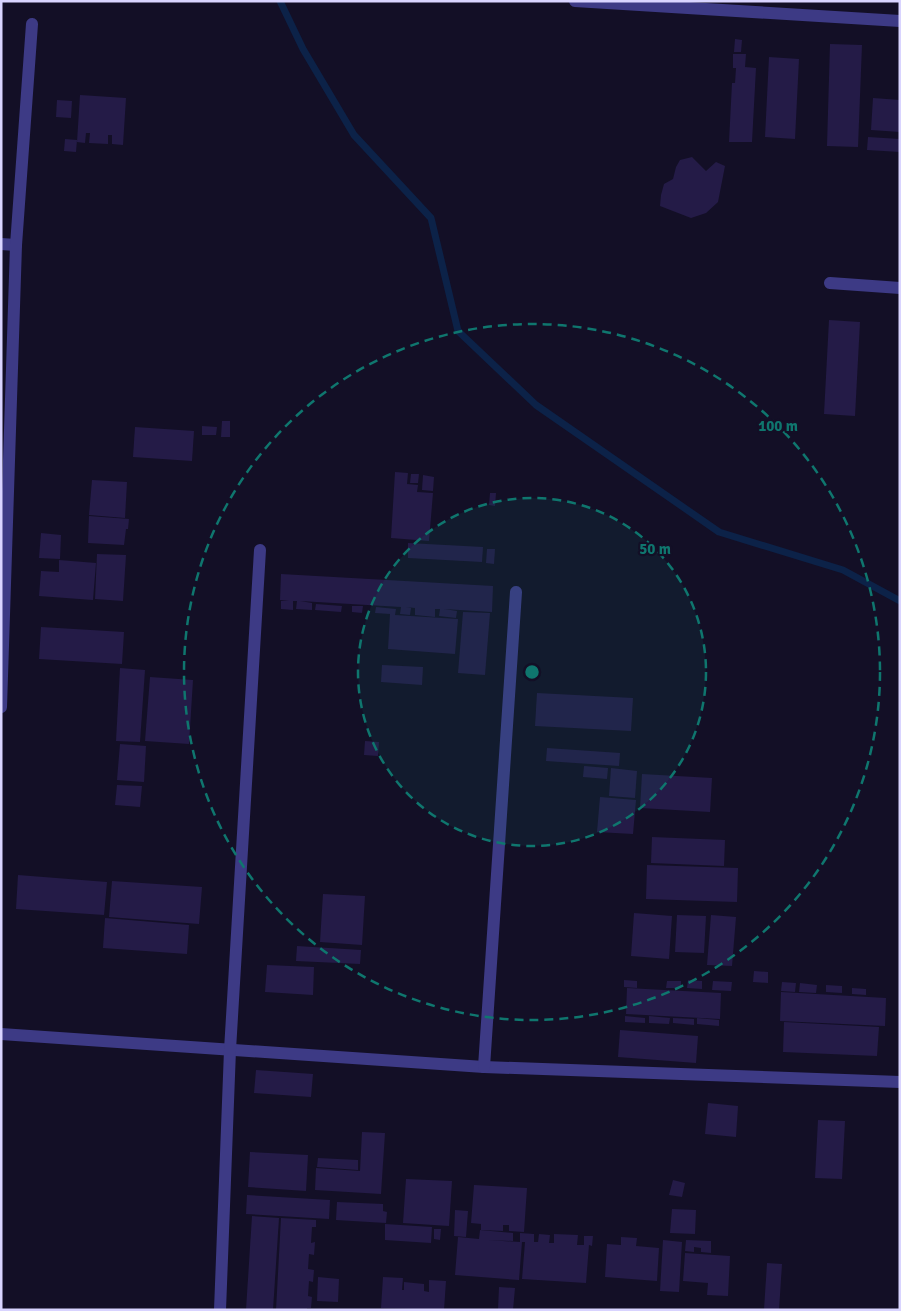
<svg xmlns="http://www.w3.org/2000/svg" width="901" height="1311" viewBox="0 0 901 1311" font-family="Signika,sans-serif">
<style>
.lines{fill:none;stroke-linecap:round;stroke-linejoin:round}
.stream{stroke:#0c2248;stroke-width:7}
.building{fill:#241b47}
.minor{stroke:#3d3a85;stroke-width:12}
.ring{fill:none;stroke:#0f766e;stroke-width:2.5;stroke-dasharray:9 6}
.centre{fill:#0f766e;stroke:#130f26;stroke-width:2.5}
.ring-label{font-size:15px;text-anchor:middle;font-weight:bold;fill:#0f766e;stroke:#130f26;stroke-width:4.5;stroke-linejoin:round;paint-order:stroke}
</style>
<rect width="100%" height="100%" fill="#130f26"/>
<g class="lines">
<path class="stream" d="M280 1 303 49 354 135 431 218 458 331 536 405 719 532 843 570 900 601"/>
</g>
<g class="building">
<path d="M735 39 742 40 741 52H734Z"/>
<path d="M830 44 862 45 858 147 827 146Z"/>
<path d="M733 54H746L745 67 756 68 752 142H729L732 83H735L736 68H733Z"/>
<path d="M769 57 799 59 795 139 765 137Z"/>
<path d="M80 95 126 98 123 145 112 144V135H108V144L89 143 90 133H86L85 143 77 142Z"/>
<path d="M873 98 900 100V132L871 130Z"/>
<path d="M57 100 72 101 71 118 56 117Z"/>
<path d="M868 137 900 139V152L867 150Z"/>
<path d="M65 139 77 140 76 152 64 151Z"/>
<path d="M692 157 706 171 716 162 725 166 718 202 706 213 691 218 660 206 661 195 664 184 673 179 676 167 680 160Z"/>
<path d="M829 320 860 322 855 416 824 414Z"/>
<path d="M222 421H230V437H221Z"/>
<path d="M202 426 217 427 216 435H202Z"/>
<path d="M135 427 194 431 192 461 133 457Z"/>
<path d="M395 472 408 473 407 484 418 485 417 492 433 493 429 541 391 538Z"/>
<path d="M411 474H419L418 483H410Z"/>
<path d="M423 475 434 477 433 491 422 490Z"/>
<path d="M92 480 127 482 125 518 89 515Z"/>
<path d="M490 493H496L495 506 489 505Z"/>
<path d="M89 516 129 519 128 529H126L124 545 88 543Z"/>
<path d="M41 533 61 535 60 559 39 558Z"/>
<path d="M408 543 483 547 482 562 408 558Z"/>
<path d="M487 549H495L494 564 486 563Z"/>
<path d="M97 554 126 555 123 601 95 599Z"/>
<path d="M59 560 96 563 93 600 39 596 41 571 59 572Z"/>
<path d="M281 574 493 586 492 612 444 609 457 611 456 618 439 616 440 609H435V617L415 615V608L406 607 411 608 410 615 400 614 401 607 300 601 312 603V610L296 609 297 601H293V610L281 609V601H289L280 600Z"/>
<path d="M316 604 342 606 341 612 315 610Z"/>
<path d="M352 606H363L362 613 352 612Z"/>
<path d="M376 607 396 609 395 615 458 619 455 654 388 649 390 614 375 613Z"/>
<path d="M463 612 490 613 485 675 458 673Z"/>
<path d="M41 627 124 632 122 664 39 659Z"/>
<path d="M382 665 423 667 422 685 381 682Z"/>
<path d="M120 668 145 670 140 742 116 741Z"/>
<path d="M150 677 193 680 189 744 145 741Z"/>
<path d="M537 693 633 698 631 731 535 726Z"/>
<path d="M365 741 379 742 378 756 364 755Z"/>
<path d="M120 744 146 746 144 782 117 780Z"/>
<path d="M547 748 620 753 619 766 546 761Z"/>
<path d="M584 766 608 768 607 779 583 777Z"/>
<path d="M611 768 637 771 635 798 609 796Z"/>
<path d="M642 774 712 778 710 812 640 808Z"/>
<path d="M117 785 142 786 140 807 115 805Z"/>
<path d="M600 797 636 800 633 834 597 832Z"/>
<path d="M652 837 725 840 724 866 651 863Z"/>
<path d="M647 865 738 868 737 902 646 899Z"/>
<path d="M18 875 107 882 104 915 16 909Z"/>
<path d="M112 881 202 887 199 924 109 917Z"/>
<path d="M323 894 365 896 362 945 320 942Z"/>
<path d="M634 913 672 916 669 959 631 956Z"/>
<path d="M677 915 706 916 704 953 675 952Z"/>
<path d="M711 915 736 917 732 966 707 965Z"/>
<path d="M105 918 189 925 187 954 103 948Z"/>
<path d="M297 946 361 950 360 964 296 961Z"/>
<path d="M267 965 314 967 313 995 265 992Z"/>
<path d="M754 971 768 972V983L753 982Z"/>
<path d="M624 980 637 981V988L624 987Z"/>
<path d="M688 980 702 981V989L687 988Z"/>
<path d="M667 981H681V988H666Z"/>
<path d="M713 981 732 982 731 991 712 990Z"/>
<path d="M782 982 796 983 795 992 781 991Z"/>
<path d="M800 983 817 985 816 993 799 992Z"/>
<path d="M826 985 842 986V993L826 992Z"/>
<path d="M627 988 721 993 720 1019 626 1014Z"/>
<path d="M852 988 866 989V995L852 994Z"/>
<path d="M781 992 886 998 885 1026 780 1021Z"/>
<path d="M625 1016 645 1018V1023L625 1022Z"/>
<path d="M649 1016 670 1018 669 1024 649 1023Z"/>
<path d="M673 1018 694 1019V1025L673 1023Z"/>
<path d="M697 1018 719 1020V1026L697 1024Z"/>
<path d="M784 1022 879 1027 877 1056 783 1052Z"/>
<path d="M620 1030 698 1036 696 1063 618 1057Z"/>
<path d="M256 1070 313 1074 311 1097 254 1093Z"/>
<path d="M708 1103 738 1106 736 1137 705 1134Z"/>
<path d="M818 1120 845 1121 842 1179 815 1178Z"/>
<path d="M362 1132 385 1133 381 1194 315 1190 316 1168 360 1171Z"/>
<path d="M250 1152 308 1155 306 1191 248 1187Z"/>
<path d="M318 1158 358 1160V1170L317 1167Z"/>
<path d="M406 1179 452 1181 449 1226 403 1223Z"/>
<path d="M673 1180 685 1183 682 1197 669 1195Z"/>
<path d="M474 1185 527 1188 524 1232 509 1231V1225H503V1231L481 1230V1224L471 1223Z"/>
<path d="M247 1195 330 1200 329 1219 246 1214Z"/>
<path d="M337 1202 383 1204V1211L387 1212 386 1223 336 1220Z"/>
<path d="M672 1209 696 1210 695 1234 670 1233Z"/>
<path d="M455 1210 468 1211 466 1237 454 1236Z"/>
<path d="M252 1216 279 1218 273 1310H246Z"/>
<path d="M281 1218 316 1220V1227H312L311 1243 315 1242 314 1255 309 1254 308 1269 314 1270 313 1282 309 1281 308 1296 312 1297 311 1308H307V1310H276Z"/>
<path d="M385 1224 432 1227 431 1243 385 1240Z"/>
<path d="M434 1229H441L440 1240 434 1239Z"/>
<path d="M480 1230 513 1233V1241L488 1240 520 1242V1233L534 1234V1242H538L539 1234 550 1235 549 1243H554V1234L578 1235 577 1245H584V1236H593L592 1246 589 1245 586 1283 522 1279 525 1242H522L519 1280 455 1275 458 1237 479 1239Z"/>
<path d="M621 1237 637 1238 636 1246 659 1248 657 1281 605 1277 607 1244 621 1245Z"/>
<path d="M663 1240 682 1242 679 1292 660 1291Z"/>
<path d="M686 1240 711 1241V1253L701 1252V1248L694 1247V1252L685 1251Z"/>
<path d="M685 1253 730 1256 728 1296 707 1295 708 1283 683 1281Z"/>
<path d="M767 1263 782 1264 779 1310H764Z"/>
<path d="M318 1277 339 1279 338 1302 317 1301Z"/>
<path d="M383 1277 403 1278 402 1290H404V1282L424 1284V1291L429 1292V1280L446 1281 444 1310 381 1308Z"/>
<path d="M499 1287 515 1288 513 1310H498Z"/>
</g>
<g class="lines">
<g class="minor">
<path d="M575 1 900 21"/>
<path d="M1 244 16 245"/>
<path d="M830 283 900 288"/>
<path d="M1 707 16 245 32 24"/>
<path d="M1 1034 484 1067 900 1082"/>
<path d="M484 1067 516 592"/>
<path d="M220 1310 230 1050 260 550"/>
</g>
</g>
<circle cx="532" cy="672" r="174" fill="#0f766e" fill-opacity=".12"/>
<g class="ring">
<circle cx="532" cy="672" r="174"/>
<circle cx="532" cy="672" r="348"/>
</g>
<circle cx="532" cy="672" r="8" class="centre"/>
<g class="ring-label">
<text x="778" y="431">100 m</text>
<text x="655" y="554">50 m</text>
</g>
<rect width="901" height="1311" fill="none" stroke="#d9d4ff" stroke-width="5"/>
</svg>
